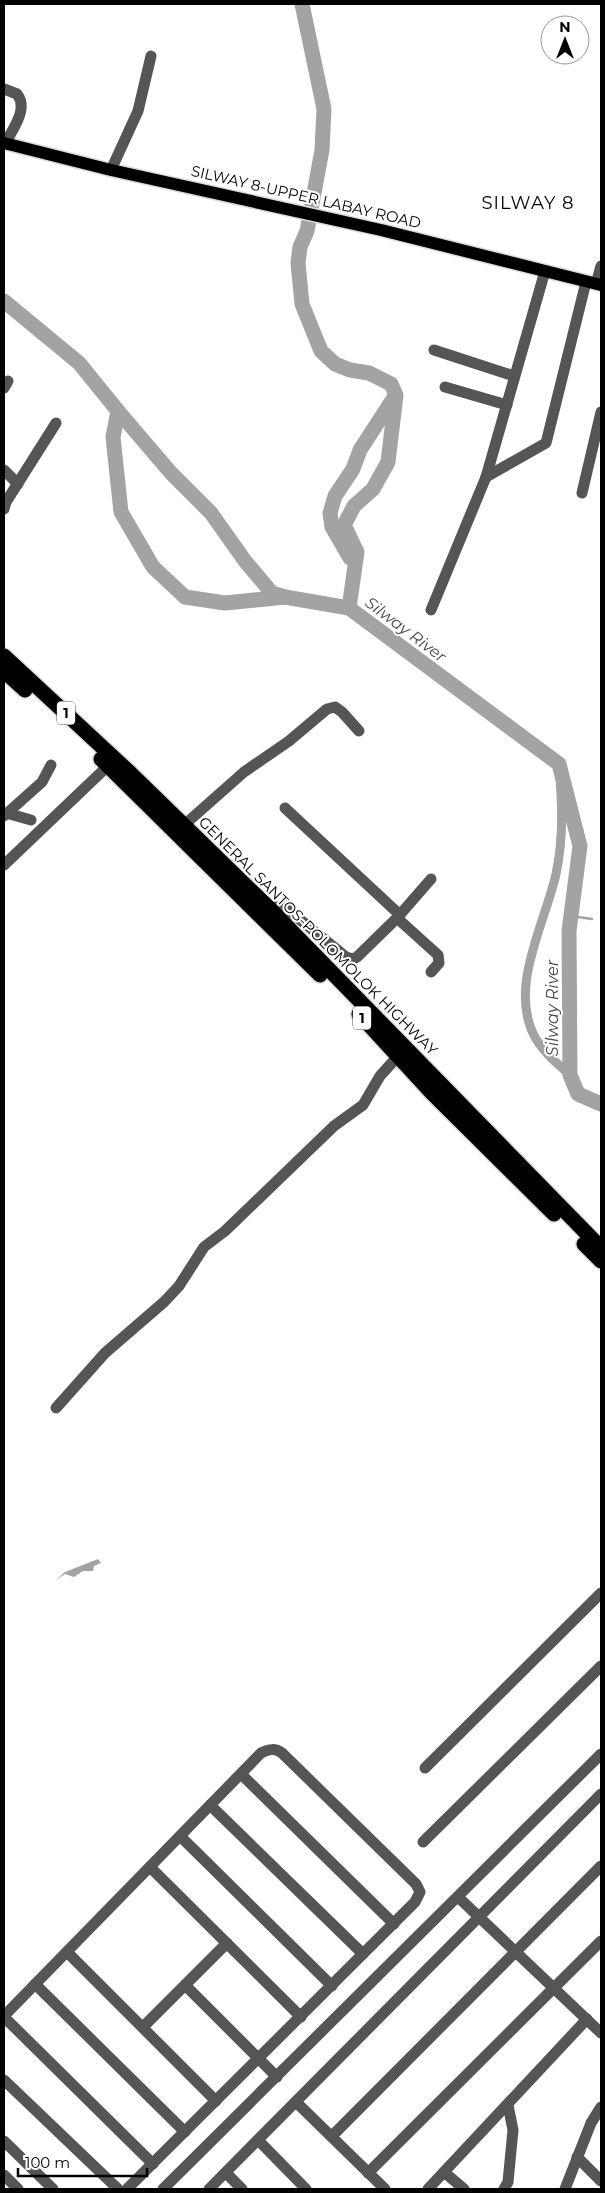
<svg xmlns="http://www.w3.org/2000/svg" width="605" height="2193" viewBox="0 0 605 2193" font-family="Montserrat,sans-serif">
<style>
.water{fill:#a3a3a3}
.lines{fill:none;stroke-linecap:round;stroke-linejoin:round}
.stream{stroke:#a3a3a3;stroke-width:2.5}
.canal{stroke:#a3a3a3;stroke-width:9}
.river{stroke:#a3a3a3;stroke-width:15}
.major-casing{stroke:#dbdbdb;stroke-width:15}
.highway-casing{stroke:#dbdbdb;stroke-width:18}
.minor{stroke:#555;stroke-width:11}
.major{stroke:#000;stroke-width:12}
.highway{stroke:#000;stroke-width:15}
.labels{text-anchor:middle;stroke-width:4;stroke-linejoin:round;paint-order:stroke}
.shield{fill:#fff;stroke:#4c4c4c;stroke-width:1}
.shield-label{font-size:14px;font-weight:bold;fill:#000}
.street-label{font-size:15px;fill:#000;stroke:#fff}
.water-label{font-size:16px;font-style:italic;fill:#444;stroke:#fff}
.quarter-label{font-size:18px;letter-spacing:1px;fill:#000;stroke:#fff}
</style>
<rect width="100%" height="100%" fill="#fff"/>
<path class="water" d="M98 1559 101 1563 94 1566 93 1571H83L74 1577 65 1574 55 1581 65 1572Z"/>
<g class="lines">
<path class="stream" d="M571 916 592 919"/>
<path class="canal" d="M559 764C562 801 564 837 556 874 545 924 507 989 536 1039 545 1054 558 1064 570 1075"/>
<g class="river">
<path d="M302 4 324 109 322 150 307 231 300 247 298 263 302 304 321 351 335 364 350 370 369 373 391 384 396 395 388 462 373 489 354 506 344 525 357 552 349 608"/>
<path d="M4 301 79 363 118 411 113 437 121 512 153 567 185 597 225 603 285 597 349 608 559 764 580 846 569 931 570 1075 578 1094 601 1104"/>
<path d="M118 411 171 473 211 513 245 561 272 593 285 597"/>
<path d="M350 558 332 527 330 513 335 496 353 469 360 450 395 396"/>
</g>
<defs>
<path id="major" d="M4 143 111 170 381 230 601 285"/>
<g id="highway">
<path d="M4 656 128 771 268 907 601 1248"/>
<path d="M4 671 25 690"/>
<path d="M101 759 320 975"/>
<path d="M359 1014 431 1092 554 1214"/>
<path d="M584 1244 601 1261"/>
</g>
</defs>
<use href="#major" class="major-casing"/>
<use href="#highway" class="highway-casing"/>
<g class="minor">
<path d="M4 89 17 94C29 109 12 129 6 143"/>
<path d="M111 170 138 111 151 56"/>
<path d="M596 284 601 266"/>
<path d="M434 350 514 376"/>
<path d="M445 387 507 405"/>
<path d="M4 388 8 381"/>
<path d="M4 470 18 484"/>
<path d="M486 477 546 443 586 282"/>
<path d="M582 493 601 412"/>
<path d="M4 509 6 502 56 423"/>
<path d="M431 610 486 477 545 271"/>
<path d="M285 808 400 915"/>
<path d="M6 813 31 820"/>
<path d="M4 816 42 782 51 765"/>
<path d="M183 826 244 772 289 741 327 709 335 707 342 712 359 731"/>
<path d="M4 865 113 761"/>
<path d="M268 907H284L292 913 346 957 353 959 357 957 397 918 431 879"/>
<path d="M397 918 438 955 439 963 431 972"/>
<path d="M56 1408 105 1353 164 1302 179 1286 204 1247 225 1231 334 1126 363 1105 380 1076 398 1056"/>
<path d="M425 1768 601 1593"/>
<path d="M241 1774 394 1924"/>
<path d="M210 1805 363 1954"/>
<path d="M180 1836 332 1986"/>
<path d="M423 1842 601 1666"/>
<path d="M150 1867 301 2017"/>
<path d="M458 1897 601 2033"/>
<path d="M67 1952 216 2101"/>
<path d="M35 1984 185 2132"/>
<path d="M185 1985 277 2077"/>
<path d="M4 2016 261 1753C269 1749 275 1748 282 1753L416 1884 420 1892 415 1902 127 2189"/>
<path d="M4 2017 153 2164"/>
<path d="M143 2027 227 1943"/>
<path d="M4 2080 118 2189"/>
<path d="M296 2102 385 2189"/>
<path d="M332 2136 601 1866"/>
<path d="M258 2140 306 2189"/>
<path d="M4 2141 53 2189"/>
<path d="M577 2157 601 2181"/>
<path d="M444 2172 464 2189"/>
<path d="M226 2173 242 2189"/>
<path d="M368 2173 601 1941"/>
<path d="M4 2175 18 2189"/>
<path d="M163 2189 601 1754"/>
<path d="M209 2189 601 1794"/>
<path d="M428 2189 587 2019"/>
<path d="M504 2189 508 2182 513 2130 508 2105"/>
<path d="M565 2189 591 2123 601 2107"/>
</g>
<use href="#major" class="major"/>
<use href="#highway" class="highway"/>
</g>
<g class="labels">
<g class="shield">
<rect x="57" y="701.5" width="18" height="23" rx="4"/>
<rect x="353" y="1006.5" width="18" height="23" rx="4"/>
</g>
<g class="shield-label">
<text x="66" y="718">1</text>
<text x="362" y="1023">1</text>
</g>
<g class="street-label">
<text transform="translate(306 197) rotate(13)" y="5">SILWAY 8-UPPER LABAY ROAD</text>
<text transform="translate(318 936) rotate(45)" y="5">GENERAL SANTOS-POLOMOLOK HIGHWAY</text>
</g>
<g class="water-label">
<text transform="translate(406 629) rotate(37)" y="6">Silway River</text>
<text transform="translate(552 1008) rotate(-90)" y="6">Silway River</text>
</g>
<g class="quarter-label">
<text x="528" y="209">SILWAY 8</text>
</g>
</g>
<rect width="605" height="2193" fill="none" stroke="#000000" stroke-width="10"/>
<g transform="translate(565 40)"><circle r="24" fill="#ffffff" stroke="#999999"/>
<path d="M0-4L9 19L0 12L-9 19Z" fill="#000000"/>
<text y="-8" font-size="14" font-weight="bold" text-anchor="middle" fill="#000000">N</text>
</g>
<path d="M18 2168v8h129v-8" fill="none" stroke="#000000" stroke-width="2.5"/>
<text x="25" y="2168" font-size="15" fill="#000000" stroke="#ffffff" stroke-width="4" paint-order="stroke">100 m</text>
</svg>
